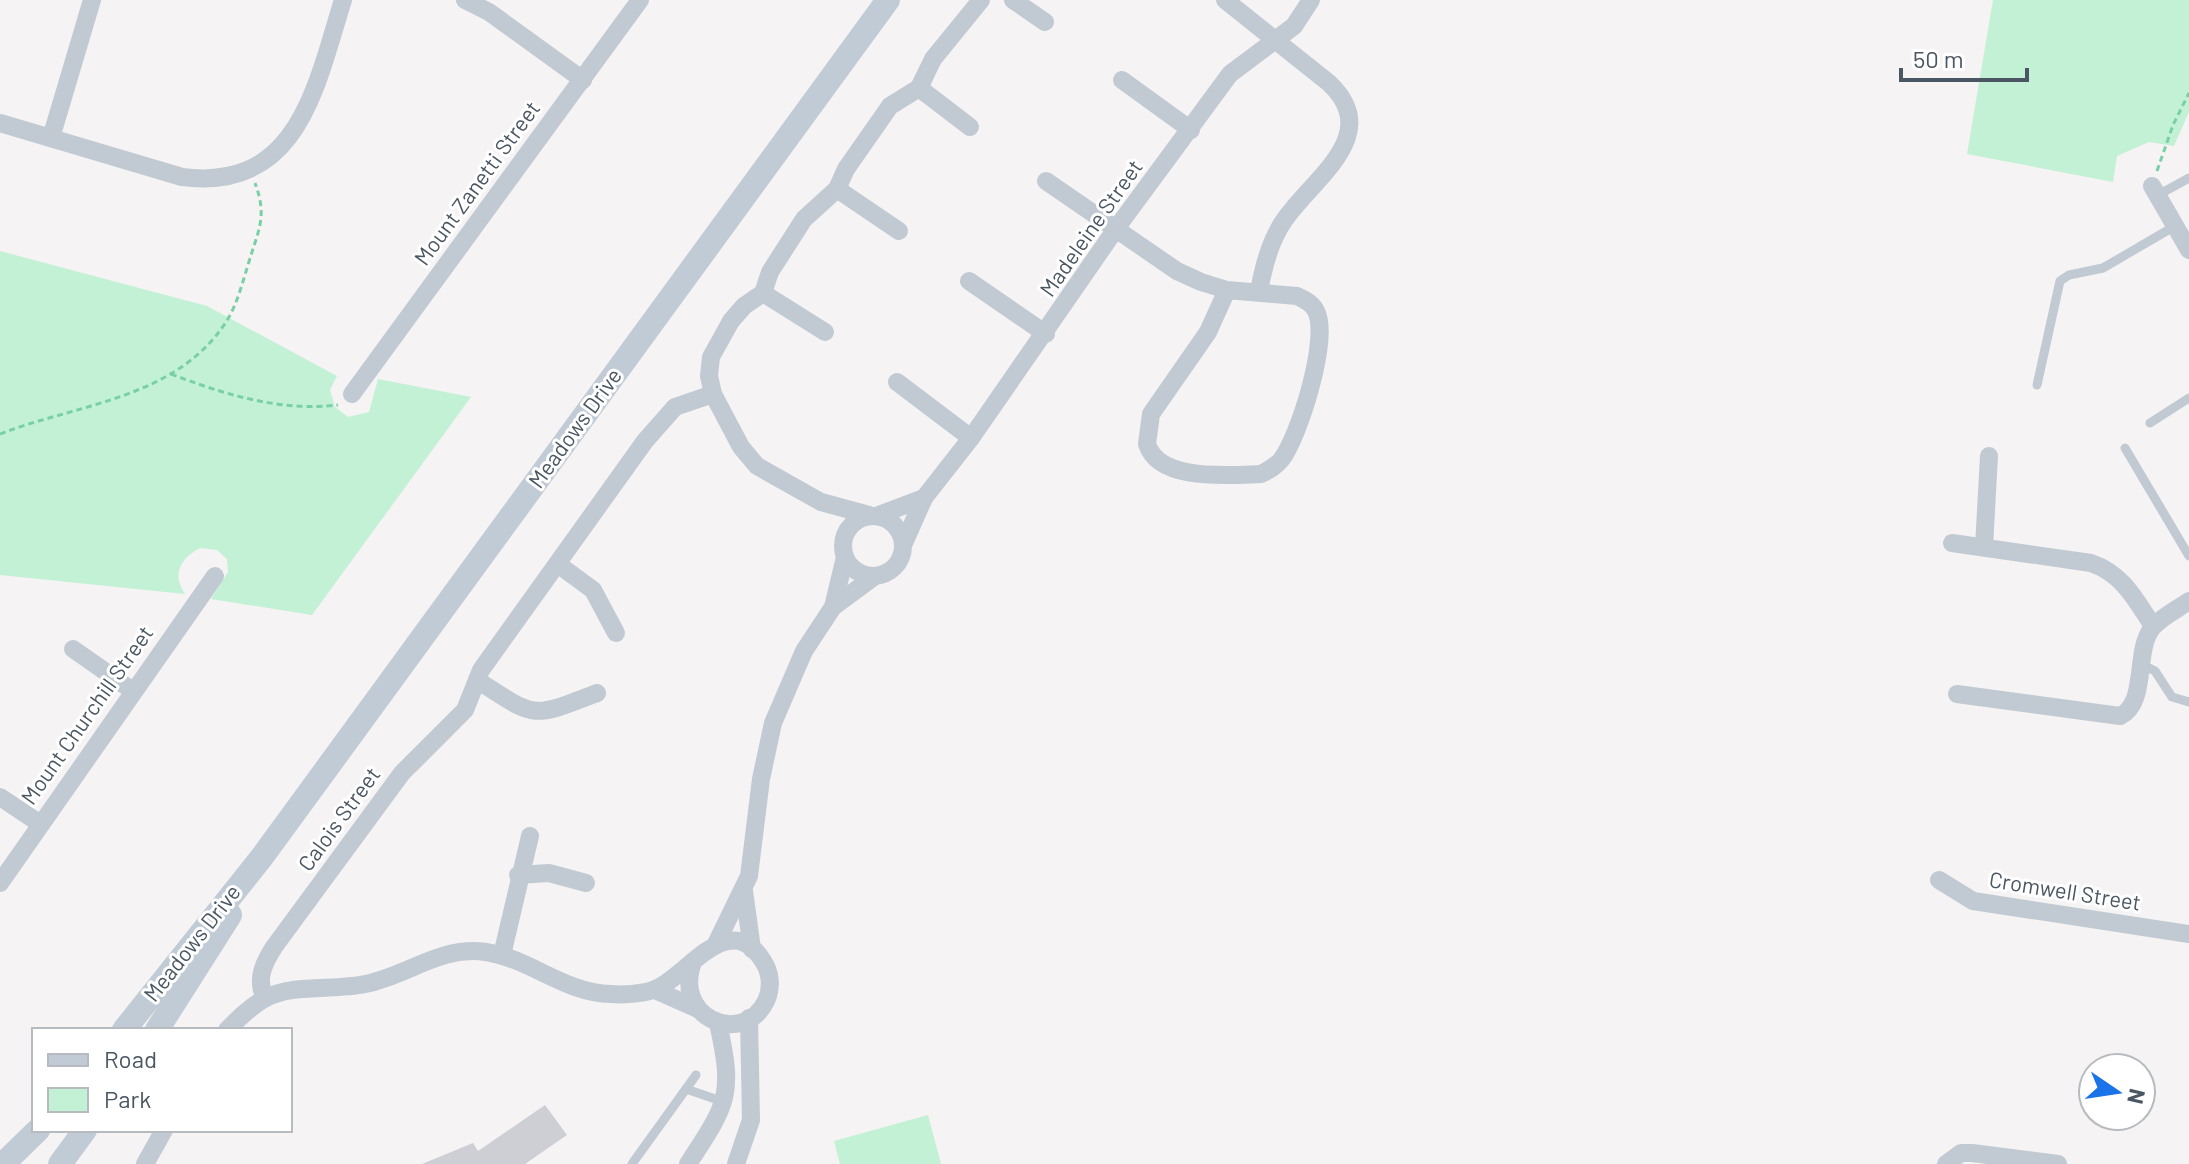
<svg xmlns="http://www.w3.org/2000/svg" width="2189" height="1164" viewBox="0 0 2189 1164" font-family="Barlow,sans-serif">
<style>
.green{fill:#c3f1d5}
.building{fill:#cdcfd5}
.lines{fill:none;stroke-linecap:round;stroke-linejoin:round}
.path{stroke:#7ad0a6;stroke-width:3;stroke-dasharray:6 4;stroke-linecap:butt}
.lane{stroke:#c1cad2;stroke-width:9}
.street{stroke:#c1cad2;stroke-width:18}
.secondary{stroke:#c1cbd6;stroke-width:24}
.labels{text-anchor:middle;stroke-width:6;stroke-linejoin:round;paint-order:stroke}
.street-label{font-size:22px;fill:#4a5661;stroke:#fff}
</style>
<rect width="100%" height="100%" fill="#f5f3f3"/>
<g class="green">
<path d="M1993 0H2189V112L2174 146 2149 142 2117 156 2113 182 1967 154Z"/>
<path d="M0 251 207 306 337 376 330 390 335 407 348 417 369 412 378 379 471 397 312 615 211 599 228 572 227 559 217 550 200 548C181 558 171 574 185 594L0 575Z"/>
<path d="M928 1115 941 1164H840L834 1141Z"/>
</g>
<path class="building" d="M545 1105 567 1135 525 1164H422L473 1143 478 1151Z"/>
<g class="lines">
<g class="path">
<path d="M2157 171 2173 125 2189 93"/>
<path d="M171 374C223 394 281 412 338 405"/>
<path d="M0 434C77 404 176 399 226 322 237 305 242 284 248 265 258 230 268 218 255 183"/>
</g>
<g class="lane">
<path d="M2158 195 2189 178"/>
<path d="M2037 385 2060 281 2069 275 2103 268 2175 226"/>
<path d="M2150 423 2189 398"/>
<path d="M2125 448 2189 556"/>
<path d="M2141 664 2155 671 2172 697 2189 702"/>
<path d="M686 1089 724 1102"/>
<path d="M632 1164 696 1075"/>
</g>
<g class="street">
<path d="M465 0 489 12 583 80"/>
<path d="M1013 0 1045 22"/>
<path d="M1225 0 1329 83C1385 136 1311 179 1283 222 1269 243 1263 268 1259 292"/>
<path d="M1122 80 1191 130"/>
<path d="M919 88 970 127"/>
<path d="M0 123 182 177C299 192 316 85 343 0"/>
<path d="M51 138 92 0"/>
<path d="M1046 181 1177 271 1201 282 1227 290 1297 296C1305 300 1312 303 1316 311 1330 338 1299 437 1281 460 1275 467 1269 470 1261 474 1228 475 1159 482 1147 444L1151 414 1208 332 1227 290"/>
<path d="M2152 186 2189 250"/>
<path d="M837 189 899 231"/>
<path d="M969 281 1046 334"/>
<path d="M763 293 825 332"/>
<path d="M897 382 971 438"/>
<path d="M352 394 640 0"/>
<path d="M869 515 821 502 757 466 741 447 713 394 709 376 711 357 731 321 744 306 763 293 770 272 804 219 837 189 846 169 890 106 919 88 933 59 981 0"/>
<path d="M879 515 924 498"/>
<circle cx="873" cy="546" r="30"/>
<path d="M904 543 924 498 971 438 1115 230 1230 74 1294 26 1311 0"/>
<path d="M1952 543 2091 563C2123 574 2135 599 2153 626"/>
<path d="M1984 547 1989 456"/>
<path d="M559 565 593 590 616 633"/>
<path d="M833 607 875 576"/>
<path d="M73 649 133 691"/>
<path d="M477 680C536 718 530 719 597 693"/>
<path d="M1957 694 2120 716C2148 703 2134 651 2152 628 2161 617 2178 609 2189 601"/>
<path d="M0 797 39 823"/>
<path d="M518 875 549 873 586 883"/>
<path d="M1939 880 1973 901 2189 934"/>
<path d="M0 883 215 576"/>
<path d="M744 891 752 949"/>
<path d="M716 944 749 876 761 779 773 723 804 651 833 607 845 557"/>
<path d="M502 955 530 836"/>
<path d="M655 990 698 1009"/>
<path d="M265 998C256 980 263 964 274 947L402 773 465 710 481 670 645 441 675 407 713 394"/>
<path d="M227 1030C238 1019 250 1007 264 999 293 983 333 991 365 984 407 976 441 945 486 952 531 959 564 993 611 994 623 995 641 994 653 990 685 980 728 905 763 961 771 973 772 988 766 1001 742 1049 670 1016 694 960"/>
<path d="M145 1164 164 1130"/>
<path d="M688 1164C728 1103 734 1095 718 1023"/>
<path d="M736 1164 751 1120 749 1018"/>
<path d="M1946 1164 1961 1153H1972L2058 1164"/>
</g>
<g class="secondary">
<path d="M124 1030 262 857 888 0"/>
<path d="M157 1030 230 915"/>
<path d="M3 1164 38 1130"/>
<path d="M60 1164 85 1130"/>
</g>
</g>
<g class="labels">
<g class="street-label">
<text transform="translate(477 183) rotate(-54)" y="8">Mount Zanetti Street</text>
<text transform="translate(1091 228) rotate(-55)" y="8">Madeleine Street</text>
<text transform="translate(575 428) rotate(-54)" y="8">Meadows Drive</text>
<text transform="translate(87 715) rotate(-55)" y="8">Mount Churchill Street</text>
<text transform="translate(339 819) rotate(-54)" y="8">Calois Street</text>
<text transform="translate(2065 891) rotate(9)" y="8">Cromwell Street</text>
<text transform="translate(192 943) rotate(-52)" y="8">Meadows Drive</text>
</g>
</g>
<rect x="32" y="1028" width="260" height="104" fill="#ffffff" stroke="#b7bbc0" stroke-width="2"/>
<rect x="48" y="1054" width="40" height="12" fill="#c1cbd6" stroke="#b7bbc0" stroke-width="2"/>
<text x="104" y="1068" font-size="24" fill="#4a5661">Road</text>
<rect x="48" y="1088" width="40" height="24" fill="#c3f1d5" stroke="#b7bbc0" stroke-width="2"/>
<text x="104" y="1108" font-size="24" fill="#4a5661">Park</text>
<g transform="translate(2117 1092) rotate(103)"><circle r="38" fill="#ffffff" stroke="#b7bbc0" stroke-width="2"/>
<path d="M0-6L14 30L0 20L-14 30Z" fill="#1a73e8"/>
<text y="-12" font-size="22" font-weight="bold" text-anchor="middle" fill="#4a5661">N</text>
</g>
<path d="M1901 68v12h126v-12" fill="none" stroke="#4a5661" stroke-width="4"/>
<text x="1913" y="68" font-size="24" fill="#4a5661" stroke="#ffffff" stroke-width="6" paint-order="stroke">50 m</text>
</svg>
